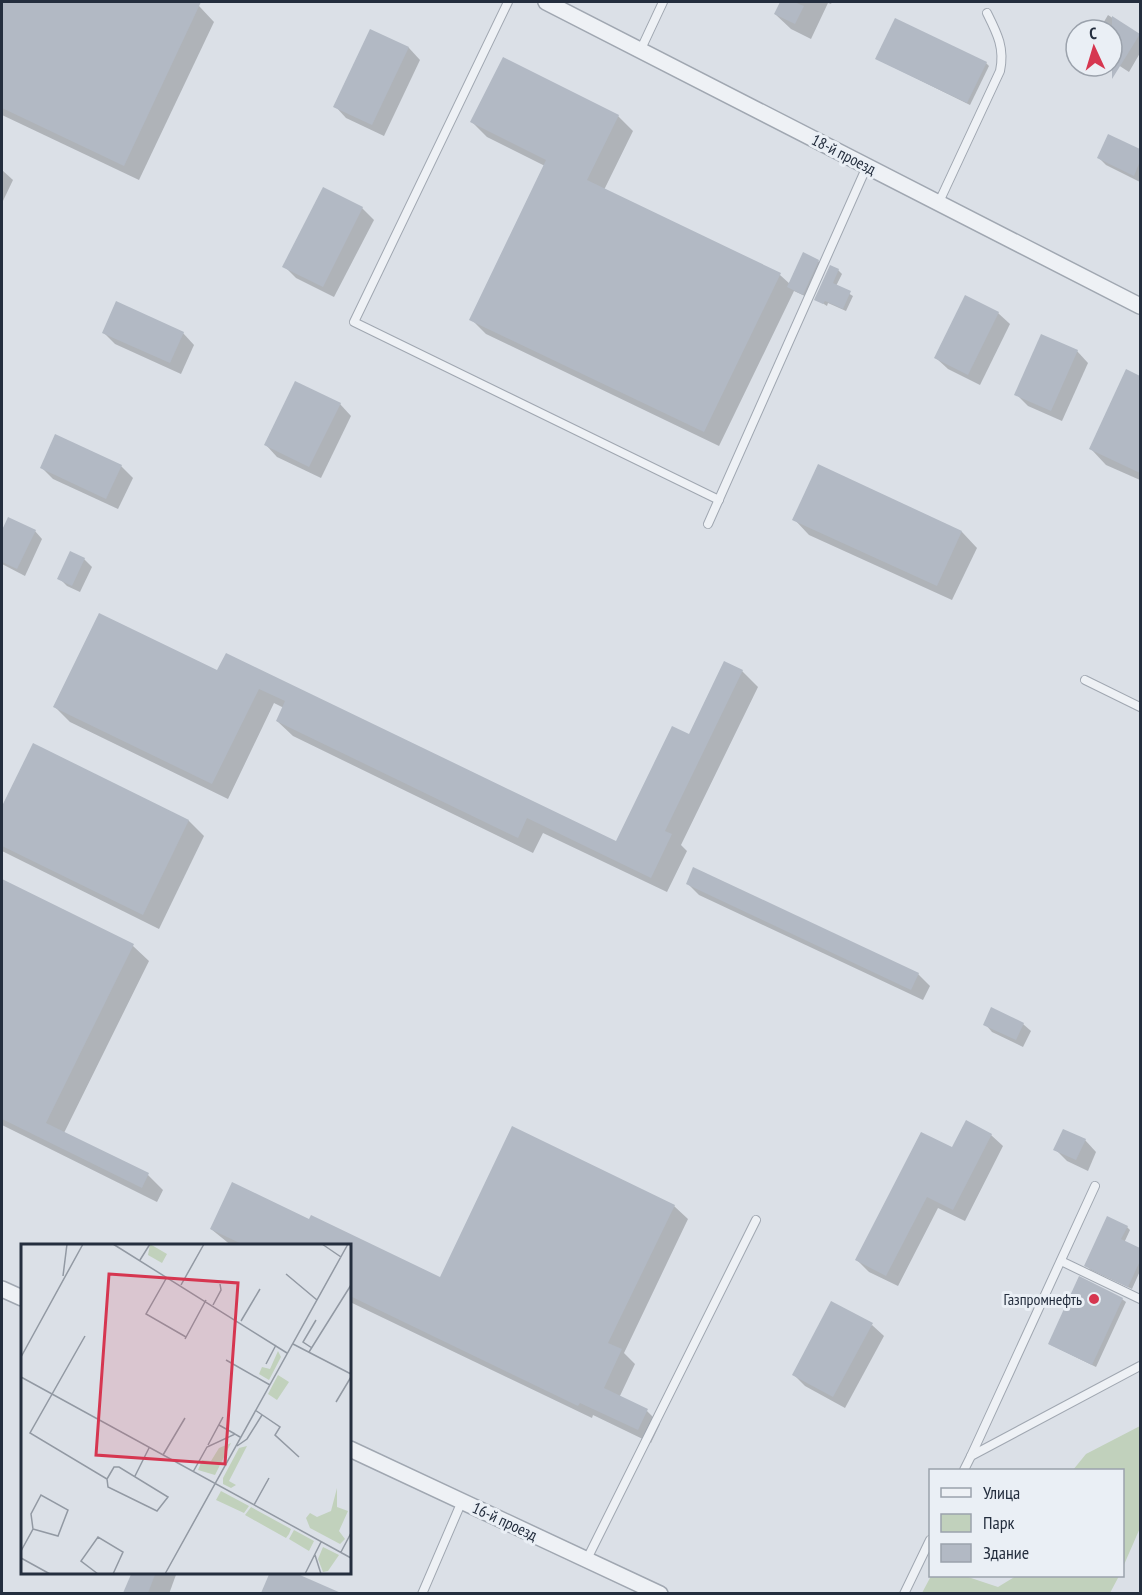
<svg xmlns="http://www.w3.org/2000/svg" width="1142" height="1595" viewBox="0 0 1142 1595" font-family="'PT Sans Narrow',sans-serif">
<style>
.green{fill:#c1d1bc}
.shadow{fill:#0003}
.building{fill:#b2b9c4}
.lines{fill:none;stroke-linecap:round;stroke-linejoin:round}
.service-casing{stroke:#a0a7b1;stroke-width:10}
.minor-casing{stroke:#a0a7b1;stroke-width:18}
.service{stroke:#eef1f5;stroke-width:8}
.minor{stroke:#eef1f5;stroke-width:15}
.poi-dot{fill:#d63650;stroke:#eaeff5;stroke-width:2}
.labels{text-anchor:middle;stroke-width:6;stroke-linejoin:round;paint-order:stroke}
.street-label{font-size:16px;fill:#242e3e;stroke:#eaeff5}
.poi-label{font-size:16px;fill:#242e3e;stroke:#eaeff5;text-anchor:end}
.inset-road{fill:none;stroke:#9299a3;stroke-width:1.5}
.view{fill:#d63650;fill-opacity:0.15;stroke:#d63650;stroke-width:3}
.inset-edge{fill:none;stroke:#242e3e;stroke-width:3}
</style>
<rect width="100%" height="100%" fill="#dbe0e7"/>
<g class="green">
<path d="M1140 1426V1528L1123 1567 1122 1470H1073L1086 1454Z"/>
<path d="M931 1576H965L998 1587 1016 1576H1119L1110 1593H922Z"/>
</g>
<g class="shadow">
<path d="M2 2H189L199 6 214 22 139 180 2 115Z"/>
<path d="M781 2H832L831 4 828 3 811 39 791 29 775 14Z"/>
<path d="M1108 15 1140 36V53L1129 72 1112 61V30H1099Z"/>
<path d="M371 31 409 48 420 60 384 136 346 118 335 106Z"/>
<path d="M877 59 986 63 989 66 970 105Z"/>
<path d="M618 116 633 131 604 190 780 275 790 284 818 261 821 264 807 297 794 291 719 446 486 334 471 319 545 166 487 137 472 122Z"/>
<path d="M1109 136 1140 151V182L1106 165 1099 158Z"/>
<path d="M2 170 13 180 2 203Z"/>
<path d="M362 208 374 220 334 297 296 278 284 266Z"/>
<path d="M838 270 842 274 836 286 853 296 846 311 828 303 827 306 816 299Z"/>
<path d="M998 313 1010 324 980 385 948 369 936 358Z"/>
<path d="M103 332 183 333 194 345 181 374 115 344Z"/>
<path d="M1077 351 1088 363 1062 421 1028 406 1016 394Z"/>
<path d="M1126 371 1140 378V480L1106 465 1091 449Z"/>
<path d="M340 404 351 416 321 478 277 457 266 445Z"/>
<path d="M121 466 133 478 118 509 53 479 41 467Z"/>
<path d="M8 519 35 531 42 539 25 576 2 564V533Z"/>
<path d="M794 519 962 532 977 548 952 600 809 535Z"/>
<path d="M84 559 92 567 80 592 67 586 59 578Z"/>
<path d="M226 655 617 843 689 736 725 663 742 671 758 687 681 845 687 851 667 892 543 833 533 853 293 736 277 721 284 708 274 703 228 799 70 722 55 707 218 672Z"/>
<path d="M33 745 189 821 204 836 159 929 2 851V810Z"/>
<path d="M2 881 133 946 149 961 64 1133 148 1175 163 1190 157 1202 2 1125Z"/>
<path d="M687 883 918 974 930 986 923 1000 699 895Z"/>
<path d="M985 1024H1023L1031 1031 1023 1047 992 1032Z"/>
<path d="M991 1135 1003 1146 965 1221 938 1208 898 1286 869 1272 857 1260 952 1149Z"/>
<path d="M1085 1140 1096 1152 1088 1171 1067 1161 1055 1149Z"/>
<path d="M674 1206 688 1219 624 1353 635 1364 619 1398 647 1411 660 1424 651 1443 593 1415 592 1418 350 1302V1246H232L211 1229 309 1221 440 1279Z"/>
<path d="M1127 1227 1130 1230 1124 1243 1140 1250V1271L1132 1289 1089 1269Z"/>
<path d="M1122 1299 1126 1302 1096 1367 1049 1344Z"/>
<path d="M872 1325 884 1336 845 1408 805 1386 794 1375Z"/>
<path d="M133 1572H177L169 1594H125Z"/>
<path d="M272 1572H289L337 1594H263Z"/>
</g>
<g class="building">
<path d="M2 2H201L124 166 2 108Z"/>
<path d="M780 2H794L804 6 795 24 774 14Z"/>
<path d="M1112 16 1140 34 1112 79Z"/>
<path d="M895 18 987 62 967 103 875 59Z"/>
<path d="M370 29 409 47 372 125 333 107Z"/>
<path d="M503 57 619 115 587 180 781 273 704 432 469 320 546 160 470 122Z"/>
<path d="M1108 134 1140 149V161L1134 176 1097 158Z"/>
<path d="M323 187 363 207 323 287 282 267Z"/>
<path d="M803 252 819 260 803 295 787 287Z"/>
<path d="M830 265 839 269 833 283 851 291 843 309 825 301 823 304 814 300Z"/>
<path d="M965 295 999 312 968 375 934 358Z"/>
<path d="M116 301 184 332 170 363 102 333Z"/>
<path d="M1041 334 1078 350 1051 411 1014 395Z"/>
<path d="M1126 369 1140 376V473L1089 449Z"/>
<path d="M295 381 341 403 309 467 264 445Z"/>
<path d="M55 434 122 465 106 499 40 468Z"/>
<path d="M818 464 962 531 937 586 792 520Z"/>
<path d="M8 517 36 530 17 569 2 562V530Z"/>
<path d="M70 551 85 558 72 586 57 579Z"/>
<path d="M99 613 217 670 226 653 616 841 672 726 689 734 724 661 743 670 665 831 672 834 651 878 527 818 518 838 276 721 285 701 259 689 212 784 53 707Z"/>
<path d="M33 743 189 820 143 915 2 846V806Z"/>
<path d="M693 867 919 973 911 990 686 884Z"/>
<path d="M2 879 134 944 46 1123 149 1173 142 1188 2 1119Z"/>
<path d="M991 1007 1024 1023 1016 1040 983 1025Z"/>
<path d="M966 1120 992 1134 953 1210 927 1197 886 1276 855 1260 921 1132 952 1147Z"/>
<path d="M512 1126 675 1205 608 1343 622 1349 604 1388 648 1409 638 1430 580 1403 578 1406 350 1296V1245H244L210 1229 232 1182 309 1219 311 1215 440 1277Z"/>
<path d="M1063 1129 1086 1139 1076 1160 1053 1150Z"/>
<path d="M1107 1216 1128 1226 1121 1239 1140 1248V1261L1128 1287 1084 1266Z"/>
<path d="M1079 1276 1123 1298 1092 1365 1048 1344Z"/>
<path d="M831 1301 873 1323 833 1397 792 1375Z"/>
<path d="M132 1572H156L148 1593H123Z"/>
<path d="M270 1572H293L341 1593H261Z"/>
</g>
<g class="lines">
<defs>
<g id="service">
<path d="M508 2 354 322 719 500"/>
<path d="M641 49 663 2"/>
<path d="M939 202 1000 71C1005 48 997 33 987 13"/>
<path d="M708 524 867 166"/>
<path d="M1085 680 1140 707"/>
<path d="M1061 1261 1140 1299"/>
<path d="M971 1456 1095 1186"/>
<path d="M964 1470 971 1456 1140 1366"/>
<path d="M587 1559 756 1220"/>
<path d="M422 1594 462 1501"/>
<path d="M904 1594 930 1540"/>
</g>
<g id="minor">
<path d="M546 2 1140 306"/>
<path d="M2 1289 22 1298"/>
<path d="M350 1449 660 1594"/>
</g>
</defs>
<use href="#service" class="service-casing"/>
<use href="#minor" class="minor-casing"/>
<use href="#service" class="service"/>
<use href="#minor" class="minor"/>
</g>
<circle class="poi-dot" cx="1094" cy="1299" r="6"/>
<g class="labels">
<g class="street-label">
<text transform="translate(844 154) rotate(27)" y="6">18-й проезд</text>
<text transform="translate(505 1521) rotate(25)" y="6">16-й проезд</text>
</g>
<g class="poi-label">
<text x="1082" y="1305">Газпромнефть</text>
</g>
</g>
<g transform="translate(21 1244)">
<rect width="330" height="330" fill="#dbe0e7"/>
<path d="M129 0 146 10 141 19 127 11ZM257 107 260 113 248 136 238 130 241 123 249 125ZM257 131 268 138 256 156 247 150ZM210 199 194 231 177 226 181 216 190 217 198 204ZM226 202 208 237 215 241 210 244 202 240V234L218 204ZM316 244V263L327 267 318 287 324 295 319 300 289 284 285 274 289 269 296 273 310 267ZM200 247 228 262 223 269 195 256ZM230 263 270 285 268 290 265 294 224 271ZM273 286 293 297 288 307 268 295ZM302 303 318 311 307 327 302 328 297 315Z" fill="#c1d1bc"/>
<path class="inset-road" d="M92 0 266 109M301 0 320 13M119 16 129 0M265 30 296 56M42 32 46 0M146 33 125 70 165 93M160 41 183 0M192 61 200 46 199 40M220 77 239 45M64 92 9 189 86 235 87 243 136 267 147 253 98 223H93L86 235M164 95 185 56M272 100 330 130M291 104 282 98 295 76M288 108 330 41M0 113 62 0M205 116 249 141M245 120 255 101M0 133 330 314M315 158 330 133M234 166 259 183 254 191 278 213M198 181 214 190M187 201 202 173M216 202 226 195 241 171M142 211 164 174M172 228 186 203 214 190 219 193M114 232 128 204M233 261 248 234M0 307 12 285 10 270 20 251 47 266 37 292 12 285M320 308 330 289M294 311 300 330M0 314 29 330M77 330 60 317 77 293 102 308 92 330M144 330 327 0M284 330 300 298"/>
<path class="view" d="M88 30 217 39 204 220 75 211Z"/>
<rect width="330" height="330" class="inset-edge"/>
</g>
<rect width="1142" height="1595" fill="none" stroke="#242e3e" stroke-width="6"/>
<rect x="929" y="1469" width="195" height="108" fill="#eaeff5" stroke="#9ba2ac" stroke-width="1.5"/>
<rect x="941" y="1488" width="30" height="9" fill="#eef1f5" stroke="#9ba2ac" stroke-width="1.5"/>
<text x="983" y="1499" font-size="18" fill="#242e3e">Улица</text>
<rect x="941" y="1514" width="30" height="18" fill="#c1d1bc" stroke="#9ba2ac" stroke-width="1.5"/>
<text x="983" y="1529" font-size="18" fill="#242e3e">Парк</text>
<rect x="941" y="1544" width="30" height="18" fill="#b2b9c4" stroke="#9ba2ac" stroke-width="1.5"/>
<text x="983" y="1559" font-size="18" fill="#242e3e">Здание</text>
<g transform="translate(1094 48) rotate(356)"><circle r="28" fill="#eaeff5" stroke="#9ba2ac" stroke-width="1.5"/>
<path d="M0-4.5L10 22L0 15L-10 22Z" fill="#d63650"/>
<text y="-9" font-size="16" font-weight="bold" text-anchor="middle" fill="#242e3e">С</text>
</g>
</svg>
